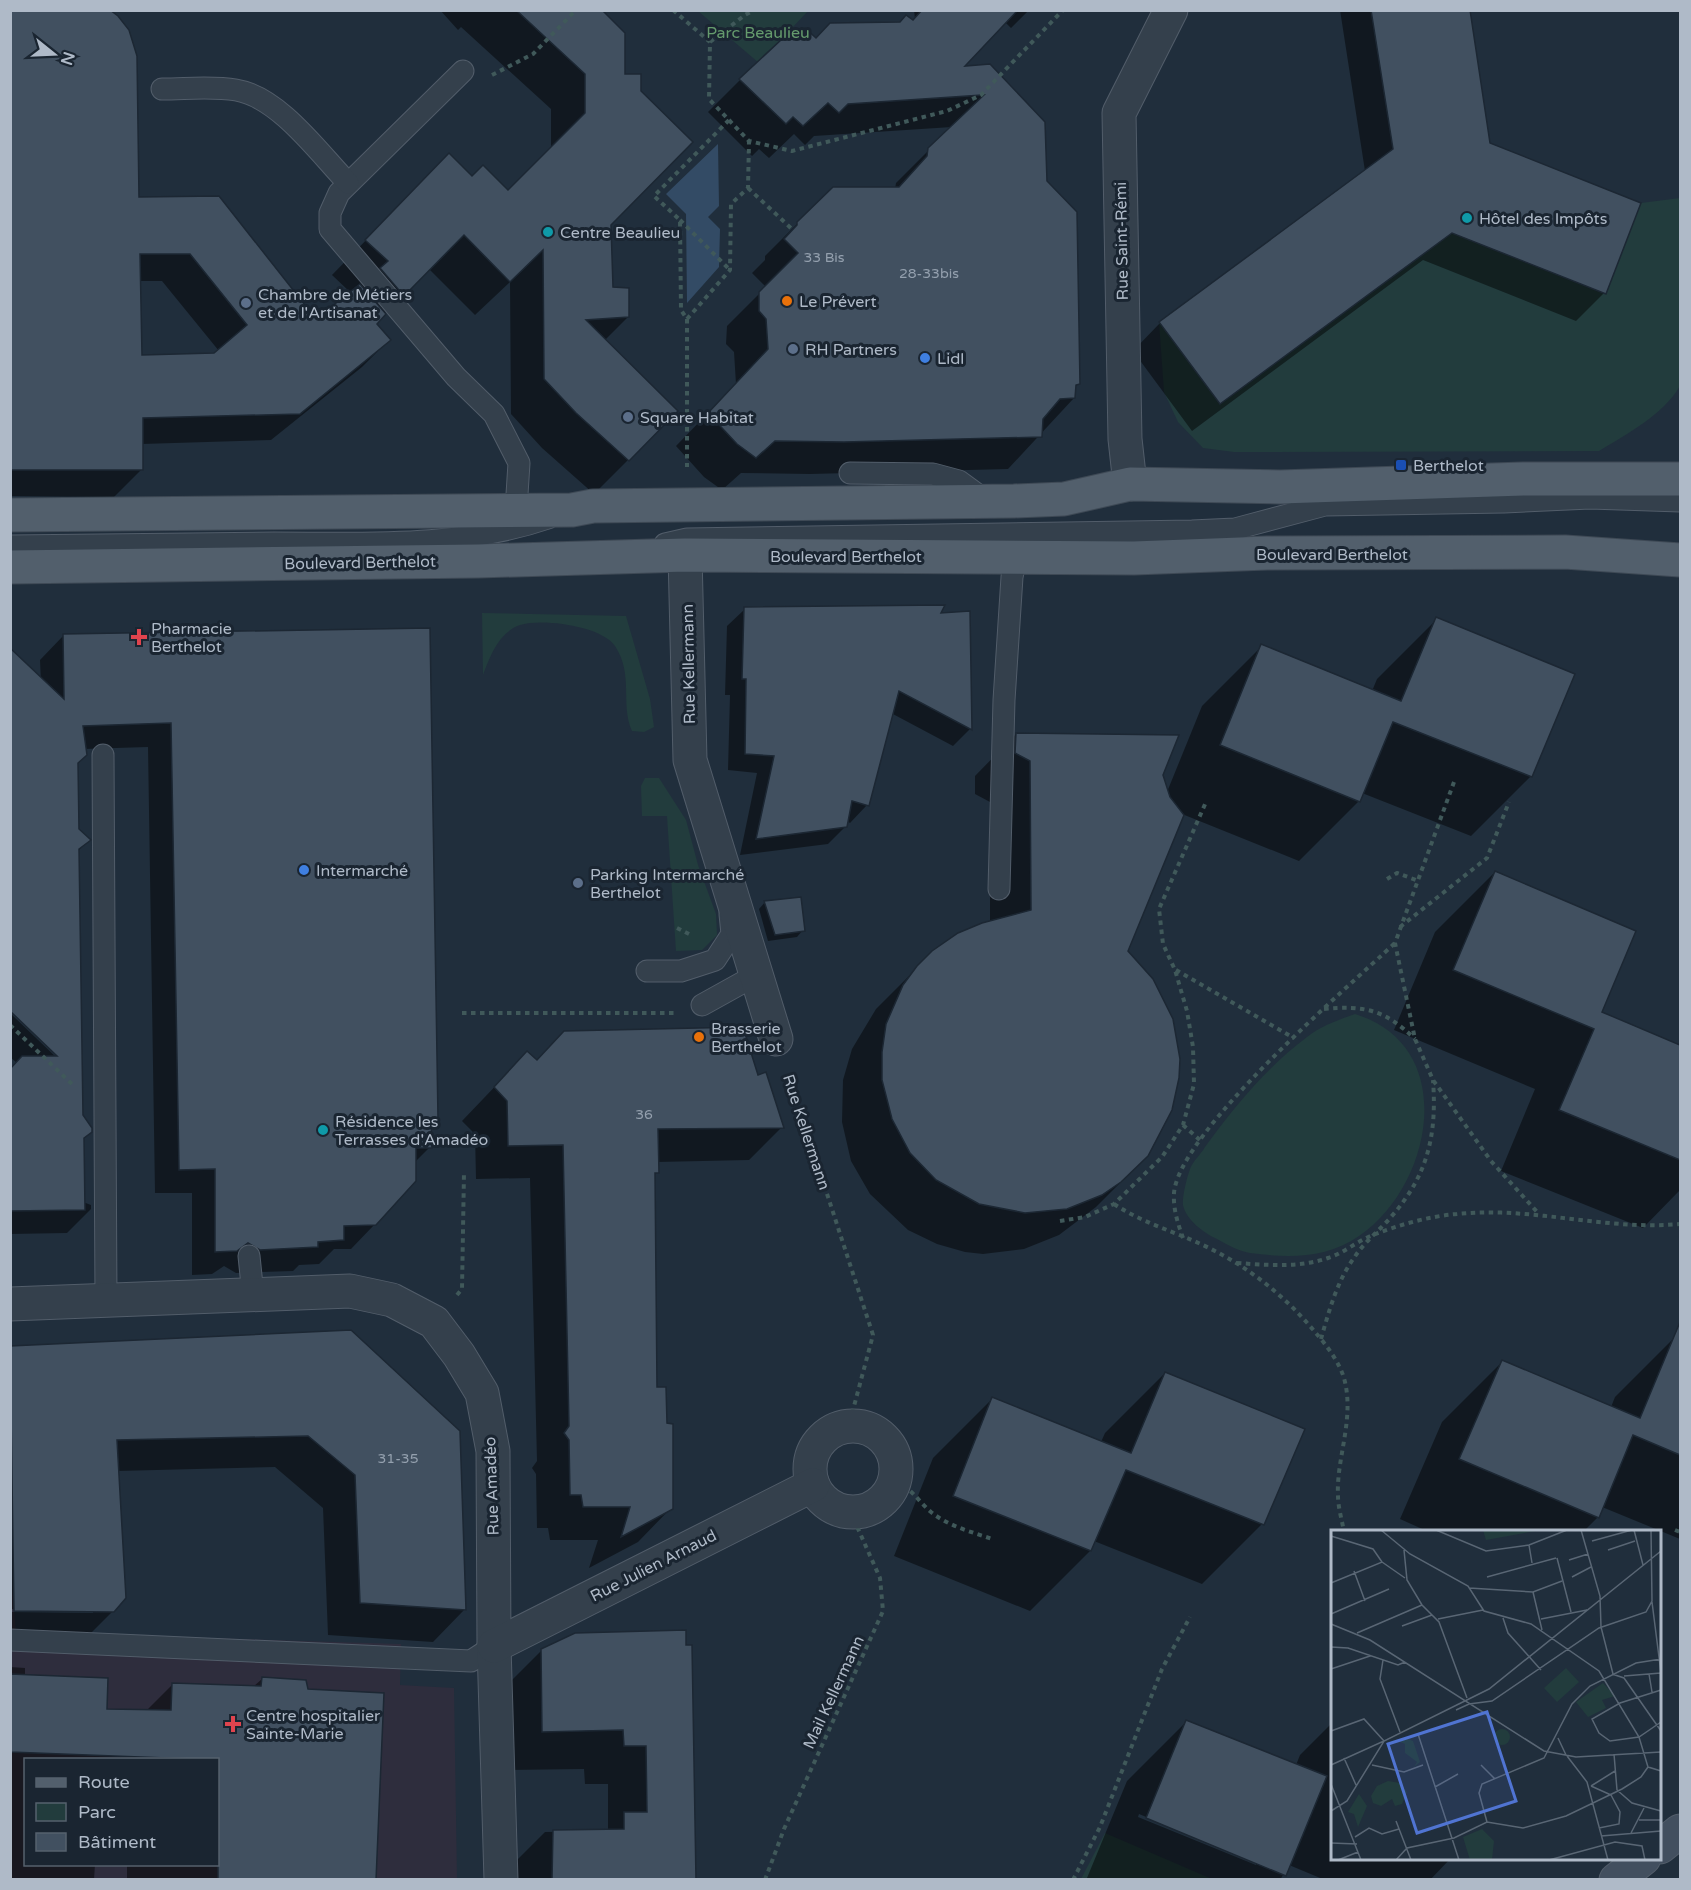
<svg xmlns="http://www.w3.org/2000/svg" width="1691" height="1890" viewBox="0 0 1691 1890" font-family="'Varela Round',sans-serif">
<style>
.medical{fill:#2e2d3d;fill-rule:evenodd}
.green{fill:#223c3d}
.water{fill:#334b65}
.shadow{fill:#0007;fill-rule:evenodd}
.building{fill:#415060;stroke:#1c2733;stroke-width:1.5;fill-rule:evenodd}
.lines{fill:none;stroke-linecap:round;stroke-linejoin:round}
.service-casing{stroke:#525d6a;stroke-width:23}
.minor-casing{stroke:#525d6a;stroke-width:35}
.secondary-casing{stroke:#525d6a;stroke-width:35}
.primary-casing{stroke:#3e4955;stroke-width:35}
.path{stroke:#40595a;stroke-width:4;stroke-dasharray:4.5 4.5;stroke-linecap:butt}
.service{stroke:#34404c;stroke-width:21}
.minor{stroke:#34404c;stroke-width:33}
.secondary{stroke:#424f5f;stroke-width:33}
.primary{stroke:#525f6c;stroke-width:33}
.culture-dot{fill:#0f9aa8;stroke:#1a2531;stroke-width:2}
.food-dot{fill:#e8710a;stroke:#1a2531;stroke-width:2}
.service-dot{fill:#5c6f8a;stroke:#1a2531;stroke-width:2}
.shop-dot{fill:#3f7fe0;stroke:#1a2531;stroke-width:2}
.transit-dot{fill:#1a4fb4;stroke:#1a2531;stroke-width:2}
.health-dot{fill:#e0444e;stroke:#1a2531;stroke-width:2}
.labels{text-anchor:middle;stroke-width:6;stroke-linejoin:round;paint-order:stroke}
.number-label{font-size:14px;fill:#94a0ae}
.park-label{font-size:16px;fill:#659b6d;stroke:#1a2531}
.poi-label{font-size:16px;fill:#afbac8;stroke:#1a2531;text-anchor:start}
.street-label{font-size:16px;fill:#afbac8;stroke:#1a2531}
.inset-road{fill:none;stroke:#596674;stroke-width:1.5}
.view{fill:#5074d2;fill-opacity:0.15;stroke:#5074d2;stroke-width:3}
.inset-edge{fill:none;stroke:#afbac8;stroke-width:3}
</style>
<rect width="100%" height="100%" fill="#202e3c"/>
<path class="medical" d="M11 1576 16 1632 401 1644 400 1685 454 1688 457 1879 11 1880ZM26 1760H218V1864H26Z"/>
<g class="green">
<path d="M698 11H808L759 63Z"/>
<path d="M1680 198V386C1663 415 1627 434 1599 451L1234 452 1203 448 1178 422 1164 392 1159 322 1220 404 1452 233 1605 294 1641 203Z"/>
<path d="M482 613 626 616 650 699 654 727 644 732 632 731C620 704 634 675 615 646 602 626 542 618 520 625 499 632 490 656 483 675Z"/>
<path d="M645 778H659L686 820 698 865 716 914 717 935 702 950 676 951 667 816H642L641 786Z"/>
<path d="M1355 1014C1460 1046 1433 1186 1359 1236 1326 1259 1288 1258 1250 1253 1238 1251 1228 1245 1217 1239 1204 1233 1186 1220 1183 1205 1182 1197 1187 1177 1190 1169 1193 1161 1201 1154 1205 1147 1233 1108 1268 1066 1307 1037 1321 1026 1338 1020 1355 1014Z"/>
<path d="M1105 1833 1212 1879H1081Z"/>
</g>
<path class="water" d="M718 144 719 206 708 217 720 229 719 267 687 303 686 214 666 194Z"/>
<g class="shadow">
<path d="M10 10 138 198 315 321 351 293 332 275 415 190 472 178 508 192 551 149V109L461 27 458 30 440 10H600L611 289 628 317 605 340 628 460 594 494 542 448 511 414 510 282 475 315 429 269 375 323 389 340 362 367 271 440 142 444V469L114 497 10 496ZM139 281H162L219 351 214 355 140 356Z"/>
<path d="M914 10H1029L1011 28 1005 22 961 68 989 66 1045 181 1079 383 1074 388V398L1008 469 810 474 741 473 722 490 704 477 676 446 736 384 734 352 726 344 727 326 766 287 752 273 765 260V256L798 223 895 189 896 183 952 127 814 136 805 145 794 134 769 158 759 149 752 156 708 112 740 80 816 40 912 22 915 19Z"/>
<path d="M1340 10H1468L1489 144 1604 293 1576 321 1423 260 1192 431 1133 351 1160 323 1365 171Z"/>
<path d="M745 609 939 615 968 613 970 729 953 746 891 713 867 805 850 823 847 821 846 826 828 844 740 855 757 773 728 770 730 695H725L727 626Z"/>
<path d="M1437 619 1531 776 1471 836 1362 793 1359 801 1299 861 1182 814 1126 951 1171 1110 1155 1143 1138 1165 1096 1207 1059 1235 1024 1249 983 1254 965 1252 937 1244 908 1230 870 1194 851 1161 842 1122 843 1080 852 1049 876 1009 918 967 990 922V802L975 794V776L1016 734 1161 775 1167 792 1202 706 1262 646 1372 691 1377 679Z"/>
<path d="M428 630 437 1118 430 1125V1147L414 1163 375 1224 351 1249H334L319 1264 299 1265 293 1271 236 1273 224 1266 212 1274 192 1275V1193H155L148 747 84 749 76 763 77 829 89 840 77 852 81 1116 91 1131 82 1140 83 1202 91 1205V1209L67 1233 10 1234V1070L17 1063 10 1057V1013L58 1059 40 660 63 636Z"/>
<path d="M1495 872 1600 1013 1680 1046V1190L1643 1228 1501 1171 1535 1089 1394 1030 1435 932Z"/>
<path d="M765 902 803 930 797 937 768 941 759 909Z"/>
<path d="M527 1053 537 1061 757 1077 782 1127 749 1160 657 1162V1172L654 1176 655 1389 671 1508 638 1542 589 1568 598 1540H550L548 1528H537L536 1474 532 1468 537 1461 530 1178 476 1179 475 1134 462 1121Z"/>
<path d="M351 1332 465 1609 433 1642 328 1635 323 1508 275 1467 117 1471 113 1611 80 1644 10 1643V1612L93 1613V1610L10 1609V1348Z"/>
<path d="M1675 1337 1680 1340V1539L1602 1507 1598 1517 1583 1532H1429L1400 1519 1442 1422 1502 1362 1611 1407 1615 1397Z"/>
<path d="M1165 1373 1262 1524 1202 1584 1094 1541 1090 1551 1030 1611 894 1556 933 1458 993 1398 1101 1442 1105 1433Z"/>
<path d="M684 1632 695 1880H506V1871L545 1832 608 1831V1784H585L584 1769 504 1770 502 1690 542 1650Z"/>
<path d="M10 1667 25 1668V1676L105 1711H146L173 1684 253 1687 262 1679 375 1880H127V1864H218V1760H26V1864H95L94 1880H10Z"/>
<path d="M1187 1721 1296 1765 1300 1755 1332 1723V1858H1451L1430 1880H1325L1289 1865 1280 1880 1087 1878 1127 1781ZM1139 1814 1256 1862V1865L1138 1817Z"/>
</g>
<g class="building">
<path d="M10 10H110L118 16 129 30 137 56 139 197 219 196 316 319 360 284 386 314 377 324 391 340 300 414 143 418V470H10ZM140 254H190L247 325 214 353 142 355Z"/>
<path d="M516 10H602L625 33V74H641V91L693 142 611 225 613 287 629 288V317L586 320 678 411 629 461 576 413 544 379 543 250 510 282 464 235 404 296 380 268 388 261 365 240 449 153 472 176 483 165 508 190 585 113V74Z"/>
<path d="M922 10H1018L965 66 990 64 1045 122 1047 181 1077 212 1080 384 1076 385 1075 398 1060 399 1043 419 1042 437 844 442 775 441 756 458 737 444 708 413 768 349 766 319 759 311V292L798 253 784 239 797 225V222L833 187H899L927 156 928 148 984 95 848 104 839 113 828 103 803 126 793 117 786 124 739 79 781 40 793 39 805 28 816 38 830 23 900 22 906 15 913 20Z"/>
<path d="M1371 10H1470L1490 143 1641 203 1606 294 1452 233 1220 404 1159 322 1393 149Z"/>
<path d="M945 605 941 613 970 611 972 730 899 691 869 806 852 801 847 827 756 839 774 756 745 754 746 679H742L744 607Z"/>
<path d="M1436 617 1575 674 1532 777 1393 722 1360 802 1220 745 1261 644 1401 701Z"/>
<path d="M430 628 438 1118H431L432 1148H416V1181L376 1225 344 1226V1240L318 1242V1247L260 1250 248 1243 237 1251 215 1252V1169L179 1170 171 723 83 726 87 755 78 763 79 829 91 840 79 849 83 1115 92 1128V1132L84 1138 85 1210 10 1211V1069L22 1056H57L10 1011V648L64 699 63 634Z"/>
<path d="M1016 733 1179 735 1163 775 1170 797 1184 815 1128 951 1153 979 1173 1019 1180 1059 1179 1078 1172 1110 1148 1156 1121 1182 1102 1195 1067 1209 1025 1213 979 1204 936 1180 910 1153 892 1119 882 1080V1052L886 1024 903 985 917 966 932 951 958 933 982 923 1031 910 1030 761 1015 753Z"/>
<path d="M1495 871 1636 931 1602 1012 1680 1045V1160L1559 1110 1594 1029 1453 970Z"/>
<path d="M801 897 805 931 775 935 764 901Z"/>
<path d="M743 1027 758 1075 766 1072 784 1128 658 1129 659 1173H655L657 1387H666L667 1423 673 1424V1509L621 1537 630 1507H583L581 1495H570L569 1440 564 1433 569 1426 563 1145 508 1146 507 1101 494 1087 527 1051 537 1060 564 1031Z"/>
<path d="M1680 1322V1455L1633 1435 1599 1518 1459 1459 1502 1360 1640 1418Z"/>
<path d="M351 1330 460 1431 466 1610 360 1603 355 1475 308 1436 117 1440 126 1598 114 1612 14 1611 10 1346Z"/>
<path d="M1165 1372 1305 1429 1264 1525 1126 1470 1091 1551 953 1496 992 1397 1131 1453Z"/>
<path d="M686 1630V1645H692L696 1880H552L553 1830 624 1829V1812H647L646 1746H624L623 1730 542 1732 541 1649 575 1633Z"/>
<path d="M10 1674 108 1678 107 1709 171 1710 172 1683 261 1686 262 1677 306 1680 308 1689 384 1693 376 1880H218V1760L10 1752Z"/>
<path d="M1186 1720 1327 1776 1286 1876 1146 1818Z"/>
</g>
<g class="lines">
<defs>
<g id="service">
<path d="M463 71 339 193 330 213V229L456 377 494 414 519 463 516 510"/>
<path d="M162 89C186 89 212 86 236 90 279 97 319 153 348 183"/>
<path d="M850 473 933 474 959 481 985 500"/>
<path d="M665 544 687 539 1192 531 1235 529 1325 505 1504 502 1590 498 1680 501"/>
<path d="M10 546C98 545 186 544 274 543 366 543 461 548 548 518"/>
<path d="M103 755 106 1299"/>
<path d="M999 889 1004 700 1012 577 1016 558"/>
<path d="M647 971H681L715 960 732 934 730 914"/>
<path d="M702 1005 756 975"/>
<path d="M249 1256 253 1295"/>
<path d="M10 1640 471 1661 494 1646"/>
</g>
<g id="minor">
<path d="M1130 484 1125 439 1119 113 1171 10"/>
<path d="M685 555 690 760 776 1039"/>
<path d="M10 1304 350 1291 392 1300 434 1322 459 1355 482 1393 493 1451 494 1646 501 1880"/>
<circle cx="853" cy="1469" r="43"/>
<path d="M494 1646 813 1485"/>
</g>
<g id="secondary">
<path d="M1660 1847 1680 1831"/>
<path d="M1616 1880 1644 1858"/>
</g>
<g id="primary">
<path d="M10 515 572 510 593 506 1014 501 1064 499 1130 484 1280 487 1523 479H1680"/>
<path d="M10 567 478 561 685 555 1134 558 1267 553 1565 552 1680 560"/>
</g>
</defs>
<use href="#service" class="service-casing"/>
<use href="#minor" class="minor-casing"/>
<use href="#secondary" class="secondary-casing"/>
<use href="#primary" class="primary-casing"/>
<g class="path">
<path d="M673 10 710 42 709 99 729 120 654 196 680 220 681 310 687 319V467"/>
<path d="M710 42 745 15 754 10"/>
<path d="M492 75 533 54 576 10"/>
<path d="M729 120 749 141 792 151 947 111 981 95 1063 10"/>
<path d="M748 188 793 230"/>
<path d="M680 220 730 270"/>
<path d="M687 319 730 270 731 204 748 188 749 141"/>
<path d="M1454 782 1395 943 1415 1039 1433 1080 1491 1161 1539 1214"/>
<path d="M1387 879 1397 873 1416 880"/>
<path d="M1400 927 1487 858 1509 802"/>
<path d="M677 928 689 934"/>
<path d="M1176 970 1294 1038"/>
<path d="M1324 1009C1365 1005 1385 1010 1415 1039"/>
<path d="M462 1013H674"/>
<path d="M10 1025 73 1085"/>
<path d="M788 1074 873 1335 849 1425"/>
<path d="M1183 1125 1201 1141"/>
<path d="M1114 1204C1144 1224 1177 1232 1209 1248 1250 1268 1286 1297 1315 1332 1327 1346 1341 1364 1345 1382 1354 1421 1336 1460 1338 1496 1338 1507 1342 1520 1344 1532"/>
<path d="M1060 1221 1085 1217 1114 1204 1162 1157 1183 1125 1194 1084 1193 1047 1187 1011 1175 970 1163 944 1159 909 1206 802"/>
<path d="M1183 1238C1178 1224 1173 1209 1174 1193 1179 1132 1347 988 1395 943"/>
<path d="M1237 1263C1266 1265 1300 1268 1328 1258 1344 1253 1357 1241 1373 1235 1398 1225 1430 1216 1457 1214 1532 1206 1606 1231 1680 1224"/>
<path d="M457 1295 462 1289 464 1172"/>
<path d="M1321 1339C1329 1311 1337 1281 1354 1258 1364 1242 1379 1231 1391 1217 1428 1175 1437 1135 1433 1080"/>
<path d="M895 1482C914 1490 916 1499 931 1512 948 1526 972 1532 992 1539"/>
<path d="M1675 1530 1680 1532"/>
<path d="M765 1880 784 1829 883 1611 880 1578 851 1513"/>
<path d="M1073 1880 1100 1827 1162 1669 1190 1617"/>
</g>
<use href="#service" class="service"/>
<use href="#minor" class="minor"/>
<use href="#secondary" class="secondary"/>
<use href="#primary" class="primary"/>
</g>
<g class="culture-dot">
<circle cx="1467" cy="218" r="6"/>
<circle cx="548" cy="232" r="6"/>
<circle cx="323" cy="1130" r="6"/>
</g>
<g class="food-dot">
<circle cx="787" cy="301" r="6"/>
<circle cx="699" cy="1037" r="6"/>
</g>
<g class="service-dot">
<circle cx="246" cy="303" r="6"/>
<circle cx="793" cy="349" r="6"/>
<circle cx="628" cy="417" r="6"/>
<circle cx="578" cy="883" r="6"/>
</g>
<g class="shop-dot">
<circle cx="925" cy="358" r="6"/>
<circle cx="304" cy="870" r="6"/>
</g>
<rect class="transit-dot" x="1395" y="459" width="12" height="12" rx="3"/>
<g class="health-dot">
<path d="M136 628h6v6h6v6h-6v6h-6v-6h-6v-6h6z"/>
<path d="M230 1715h6v6h6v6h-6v6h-6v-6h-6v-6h6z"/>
</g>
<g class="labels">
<g class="number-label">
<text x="824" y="262">33 Bis</text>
<text x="929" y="278">28-33bis</text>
<text x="644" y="1119">36</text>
<text x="398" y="1463">31-35</text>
</g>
<g class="park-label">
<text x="758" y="38">Parc Beaulieu</text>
</g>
<g class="poi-label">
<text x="1479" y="224">Hôtel des Impôts</text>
<text x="560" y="238">Centre Beaulieu</text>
<text x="258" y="300">Chambre de Métiers<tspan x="258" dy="18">et de l'Artisanat</tspan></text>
<text x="799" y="307">Le Prévert</text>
<text x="805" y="355">RH Partners</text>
<text x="937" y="364">Lidl</text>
<text x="640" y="423">Square Habitat</text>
<text x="1413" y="471">Berthelot</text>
<text x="151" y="634">Pharmacie<tspan x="151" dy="18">Berthelot</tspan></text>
<text x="316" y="876">Intermarché</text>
<text x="590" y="880">Parking Intermarché<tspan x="590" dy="18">Berthelot</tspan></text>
<text x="711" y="1034">Brasserie<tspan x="711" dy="18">Berthelot</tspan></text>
<text x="335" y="1127">Résidence les<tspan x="335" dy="18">Terrasses d'Amadéo</tspan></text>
<text x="246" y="1721">Centre hospitalier<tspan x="246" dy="18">Sainte-Marie</tspan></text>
</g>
<g class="street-label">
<text transform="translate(1121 241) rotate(-91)" y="6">Rue Saint-Rémi</text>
<text x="1332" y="560">Boulevard Berthelot</text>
<text x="846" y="562">Boulevard Berthelot</text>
<text transform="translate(360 562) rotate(-1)" y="6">Boulevard Berthelot</text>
<text transform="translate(688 664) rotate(-91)" y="6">Rue Kellermann</text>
<text transform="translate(807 1132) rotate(72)" y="6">Rue Kellermann</text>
<text transform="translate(491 1486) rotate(-92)" y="6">Rue Amadéo</text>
<text transform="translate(653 1565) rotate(-27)" y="6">Rue Julien Arnaud</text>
<text transform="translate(833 1692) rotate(-65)" y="6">Mail Kellermann</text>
</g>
</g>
<g transform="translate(1331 1530)">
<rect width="330" height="330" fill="#202e3c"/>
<path d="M152 0H210L155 10ZM235 138 248 152 226 172 213 158ZM272 153 284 166 271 170 275 178 257 187 245 172ZM163 207a8 8 0 1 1 16 0a8 8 0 1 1-16 0ZM75 208 82 211 89 232 83 237 86 232 74 223V214L67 211ZM57 251 69 253 76 262 71 274 64 276 61 269 50 276 42 273 40 266 46 256ZM28 264 36 276 27 297 23 284 17 282ZM151 299 163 311 161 330H139L132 307Z" fill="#223c3d"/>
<path class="inset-road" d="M50 0 79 24 137 56 153 81 200 94 268 141 308 207 317 237M105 0 155 21 198 15 236 0M250 0 269 66 270 97 282 144M303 0 312 35M0 6 42 19 51 32M261 11 301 0M198 15 201 33M73 20 76 50 91 75 108 92 136 168M277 20 304 11M226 28 240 82M238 30 257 24M23 41 34 71M156 47 225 28M241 47 260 37M0 53 51 32 74 48M138 58 202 62 231 51M202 62 211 100M321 72 330 143M0 84 58 59M172 88 177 103 210 140M107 89 152 80M210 89 256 80M0 94 39 110 213 221 245 227 330 222M71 96 101 85M26 103 91 75M0 117 17 118 67 135 74 132M52 130 49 149 69 202M0 139 39 126M281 144 293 148 330 201M318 144 321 162M293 146 330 143M330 160 289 173 261 189 268 203 279 211 308 207 330 192M125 180 138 174 161 171 268 98 315 82 321 71 320 0M0 201 33 189 53 211 0 235M87 204 128 330M227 208 235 225M283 224 286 260 301 273 330 281M236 226 256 252 277 330M13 228 25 255M41 235 73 242 92 235M150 235 164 249M0 254 30 330M260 256 284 241M260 256 280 265M104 257 127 244M0 281 16 271 53 211 158 159 330 21M308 290H330M65 291 80 330M156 292 148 263 151 254 213 228 241 174 259 156 305 133 330 129M268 298 288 294 289 282 280 265M300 303 313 278M270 306 330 301M24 307 38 298 51 304 68 299M0 313 26 314M7 330 27 322M65 330 76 318 123 308 156 292 192 298 235 286 291 259 310 247 317 237 330 241M218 330 284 312 311 316 314 330"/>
<path class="view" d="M156 182 185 271 86 303 57 214Z"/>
<rect width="330" height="330" class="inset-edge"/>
</g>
<rect width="1691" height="1890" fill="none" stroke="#afbac8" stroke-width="24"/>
<rect x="24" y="1758" width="195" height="108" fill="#1a2531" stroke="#56616d" stroke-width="1.5"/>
<rect x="36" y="1778" width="30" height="9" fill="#525f6c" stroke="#56616d" stroke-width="1.5"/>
<text x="78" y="1788" font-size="18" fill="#afbac8">Route</text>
<rect x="36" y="1803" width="30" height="18" fill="#223c3d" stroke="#56616d" stroke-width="1.5"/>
<text x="78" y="1818" font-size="18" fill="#afbac8">Parc</text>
<rect x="36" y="1833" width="30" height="18" fill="#415060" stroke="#56616d" stroke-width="1.5"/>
<text x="78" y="1848" font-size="18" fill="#afbac8">Bâtiment</text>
<g transform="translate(54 54) rotate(108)" stroke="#1a2531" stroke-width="4.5" paint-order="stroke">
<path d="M0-4.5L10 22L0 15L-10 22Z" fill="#afbac8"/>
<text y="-9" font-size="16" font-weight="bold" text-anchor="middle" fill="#afbac8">N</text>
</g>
</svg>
